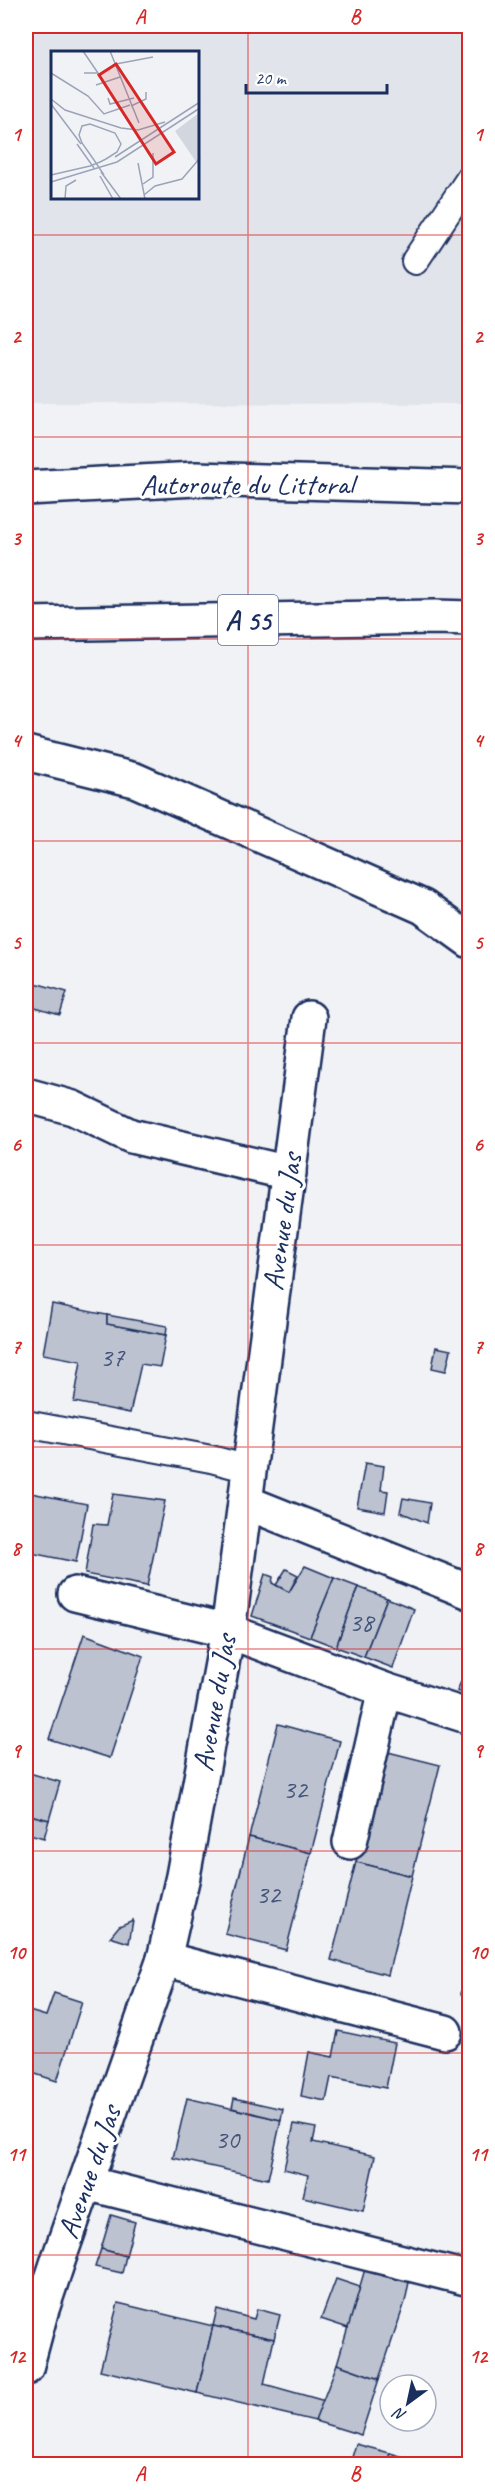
<svg xmlns="http://www.w3.org/2000/svg" width="495" height="2490" viewBox="0 0 495 2490" font-family="Caveat,sans-serif">
<style>
.built{fill:#e1e4ea;fill-rule:evenodd}
.building{fill:#bcc2d0;stroke:#1b2f5e;stroke-width:1.5}
.lines{fill:none;stroke-linecap:round;stroke-linejoin:round}
.lane-casing{stroke:#1b2f5e;stroke-width:30}
.street-casing{stroke:#1b2f5e;stroke-width:38}
.highway-casing{stroke:#1b2f5e;stroke-width:38}
.lane{stroke:#fff;stroke-width:26}
.street{stroke:#fff;stroke-width:33}
.highway{stroke:#fff;stroke-width:33}
.grid{fill:none;stroke:#d62828;stroke-width:1.5;stroke-opacity:0.55}
.labels{text-anchor:middle;stroke-width:6;stroke-linejoin:round;paint-order:stroke}
.number-label{font-size:27px;fill:#43547a}
.shield{fill:#fff;stroke:#5f6d8e;stroke-width:1.5}
.shield-label{font-size:28px;font-weight:bold;fill:#1b2f5e}
.street-label{font-size:30px;fill:#1b2f5e;stroke:#fff}
.inset-road{fill:none;stroke:#9ba4b9;stroke-width:1.5}
.view{fill:#d62828;fill-opacity:0.15;stroke:#d62828;stroke-width:3}
.inset-edge{fill:none;stroke:#1b2f5e;stroke-width:3}
.neatline{fill:none;stroke:#d62828;stroke-width:2}
.grid-label{font-size:20px;text-anchor:middle;font-weight:bold;fill:#d62828}
</style>
<rect width="100%" height="100%" fill="#f1f2f5"/>
<filter id="ink" filterUnits="userSpaceOnUse"><feTurbulence type="fractalNoise" baseFrequency=".0167" numOctaves="2"/><feDisplacementMap in="SourceGraphic" scale="12" xChannelSelector="R" yChannelSelector="G"/><feConvolveMatrix kernelMatrix="1 2 1 2 8 2 1 2 1" color-interpolation-filters="sRGB"/></filter>
<g filter="url(#ink)">
<path class="built" d="M26 26H469V404L26 403ZM52 52H198V198H52Z"/>
<g class="building">
<path d="M35 983 67 992 60 1015 28 1006Z"/>
<path d="M52 1304 107 1315V1324L166 1335 160 1367 141 1364 130 1413 74 1402 81 1361 43 1354Z"/>
<path d="M107 1315 167 1326 166 1335 107 1324Z"/>
<path d="M436 1347 451 1350 446 1371 432 1368Z"/>
<path d="M365 1463 384 1466 381 1490 388 1491 385 1512 357 1507Z"/>
<path d="M26 1492 87 1504 76 1562 26 1552Z"/>
<path d="M113 1494 165 1501 147 1586 85 1574 93 1524 107 1525Z"/>
<path d="M403 1498 430 1503 427 1523 400 1512Z"/>
<path d="M305 1566 334 1578 310 1637 252 1616 265 1574 273 1577 272 1583 289 1592Z"/>
<path d="M286 1569 298 1575 289 1592 276 1585Z"/>
<path d="M334 1578 358 1587 336 1647 310 1637Z"/>
<path d="M358 1587 387 1598 364 1657 336 1647Z"/>
<path d="M387 1598 414 1609 393 1668 364 1657Z"/>
<path d="M84 1634 143 1656 110 1758 49 1739Z"/>
<path d="M470 1660V1696L457 1691Z"/>
<path d="M278 1724 340 1741 311 1853 249 1837Z"/>
<path d="M384 1751 440 1765 412 1876 356 1862Z"/>
<path d="M26 1772 60 1782 49 1820 26 1814Z"/>
<path d="M26 1814 49 1820 44 1838 26 1833Z"/>
<path d="M249 1837 311 1853 286 1950 225 1934Z"/>
<path d="M356 1862 412 1876 388 1975 331 1960Z"/>
<path d="M133 1920 129 1943 110 1937 119 1926Z"/>
<path d="M470 1961V1996L461 1994Z"/>
<path d="M54 1993 82 2002 57 2081 26 2071V2010L46 2016Z"/>
<path d="M338 2031 395 2043 386 2088 331 2077 326 2101 301 2096 309 2052 333 2057Z"/>
<path d="M187 2098 281 2120 268 2179 173 2158Z"/>
<path d="M234 2098 283 2109 281 2120 232 2108Z"/>
<path d="M294 2124 316 2128 313 2142 375 2156 363 2211 303 2197 308 2175 284 2169Z"/>
<path d="M111 2215 135 2222 126 2256 101 2249Z"/>
<path d="M101 2249 126 2256 122 2273 95 2267Z"/>
<path d="M365 2269 410 2277 405 2302 379 2379 337 2364Z"/>
<path d="M336 2279 360 2287 348 2328 321 2319Z"/>
<path d="M118 2303 213 2326 197 2393 100 2370Z"/>
<path d="M217 2309 254 2319 257 2309 280 2315 274 2339 213 2326Z"/>
<path d="M213 2326 274 2339 264 2384 325 2401 315 2421 197 2393Z"/>
<path d="M337 2364 379 2379 361 2435 315 2421Z"/>
<path d="M356 2444 390 2453 387 2464H350Z"/>
<path d="M390 2453 422 2462V2464H387Z"/>
</g>
<g class="lines">
<defs>
<g id="lane">
<path d="M415 261 470 178"/>
<path d="M26 1424 211 1459 249 1469"/>
</g>
<g id="street">
<path d="M26 1095 73 1108 131 1136 289 1173"/>
<path d="M245 1502 470 1592"/>
<path d="M75 1594 228 1631 385 1690 470 1717"/>
<path d="M350 1842 385 1690"/>
<path d="M164 1959 445 2032"/>
<path d="M86 2183 470 2279"/>
<path d="M26 2368 41 2312 59 2258 164 1959 183 1876 228 1631 309 1018"/>
</g>
<g id="highway">
<path d="M26 488 196 479 470 487"/>
<path d="M26 624 435 617 470 618"/>
<path d="M26 753 135 780 423 907 470 941"/>
</g>
</defs>
<use href="#lane" class="lane-casing"/>
<use href="#street" class="street-casing"/>
<use href="#highway" class="highway-casing"/>
<use href="#lane" class="lane"/>
<use href="#street" class="street"/>
<use href="#highway" class="highway"/>
</g>
</g>
<path class="grid" d="M248 26V2464M26 235H470M26 437H470M26 639H470M26 841H470M26 1043H470M26 1245H470M26 1447H470M26 1649H470M26 1851H470M26 2053H470M26 2255H470"/>
<g class="labels">
<g class="number-label">
<text x="112" y="1366">37</text>
<text x="361" y="1631">38</text>
<text x="295" y="1798">32</text>
<text x="268" y="1903">32</text>
<text x="227" y="2148">30</text>
</g>
<rect class="shield" x="218" y="595" width="60" height="50" rx="4.5"/>
<g class="shield-label">
<text x="248" y="630">A 55</text>
</g>
<g class="street-label">
<text x="247" y="494">Autoroute du Littoral</text>
<text transform="translate(282 1222) rotate(-82)" y="10">Avenue du Jas</text>
<text transform="translate(214 1703) rotate(-80)" y="10">Avenue du Jas</text>
<text transform="translate(89 2172) rotate(-71)" y="10">Avenue du Jas</text>
</g>
</g>
<g transform="translate(51 51)">
<rect width="148" height="148" fill="#f1f2f5"/>
<path d="M148 62V115L124 80Z" fill="#d2d6df"/>
<path class="inset-road" d="M32 0 47 22H33M59 0 88 72M65 13 102 6M0 22 37 45 53 63 79 54M45 34 69 26M57 47 59 53 83 47M0 48 14 59 70 77 87 79 114 71M0 53 30 93M80 55 95 48V41M26 93 43 117M64 106 149 51M87 112 94 148M50 121 70 148M0 124 39 115 49 111 55 108 66 101 70 93 64 82 39 73 31 75 28 84 31 92 43 109 53 124M49 125 62 148M0 131 66 111 149 57M92 133 102 126V102M93 144 104 135 131 128 149 107M14 148 15 135 25 129"/>
<path class="view" d="M65 13 123 101 105 113 48 24Z"/>
<rect width="148" height="148" class="inset-edge"/>
</g>
<rect width="495" height="2490" fill="none" stroke="#fff" stroke-width="66"/>
<g transform="translate(408 2403) rotate(213)"><circle r="28" fill="#ffffff" stroke="#a4acbf" stroke-width="1.5"/>
<path d="M0-4.5L10 22L0 15L-10 22Z" fill="#1b2f5e"/>
<text y="-9" font-size="16" font-weight="bold" text-anchor="middle" fill="#1b2f5e">N</text>
</g>
<path d="M246 84v9h141v-9" fill="none" stroke="#1b2f5e" stroke-width="3"/>
<text x="255" y="84" font-size="18" fill="#1b2f5e" stroke="#ffffff" stroke-width="4.5" paint-order="stroke">20 m</text>
<rect x="33" y="33" width="429" height="2424" class="neatline"/>
<g class="grid-label">
<text x="140" y="23">A</text>
<text x="355" y="23">B</text>
<text x="16" y="141">1</text>
<text x="478" y="141">1</text>
<text x="16" y="343">2</text>
<text x="478" y="343">2</text>
<text x="16" y="545">3</text>
<text x="478" y="545">3</text>
<text x="16" y="747">4</text>
<text x="478" y="747">4</text>
<text x="16" y="949">5</text>
<text x="478" y="949">5</text>
<text x="16" y="1151">6</text>
<text x="478" y="1151">6</text>
<text x="16" y="1353">7</text>
<text x="478" y="1353">7</text>
<text x="16" y="1555">8</text>
<text x="478" y="1555">8</text>
<text x="16" y="1757">9</text>
<text x="478" y="1757">9</text>
<text x="16" y="1959">10</text>
<text x="478" y="1959">10</text>
<text x="16" y="2161">11</text>
<text x="478" y="2161">11</text>
<text x="16" y="2363">12</text>
<text x="478" y="2363">12</text>
<text x="140" y="2480">A</text>
<text x="355" y="2480">B</text>
</g>
</svg>
